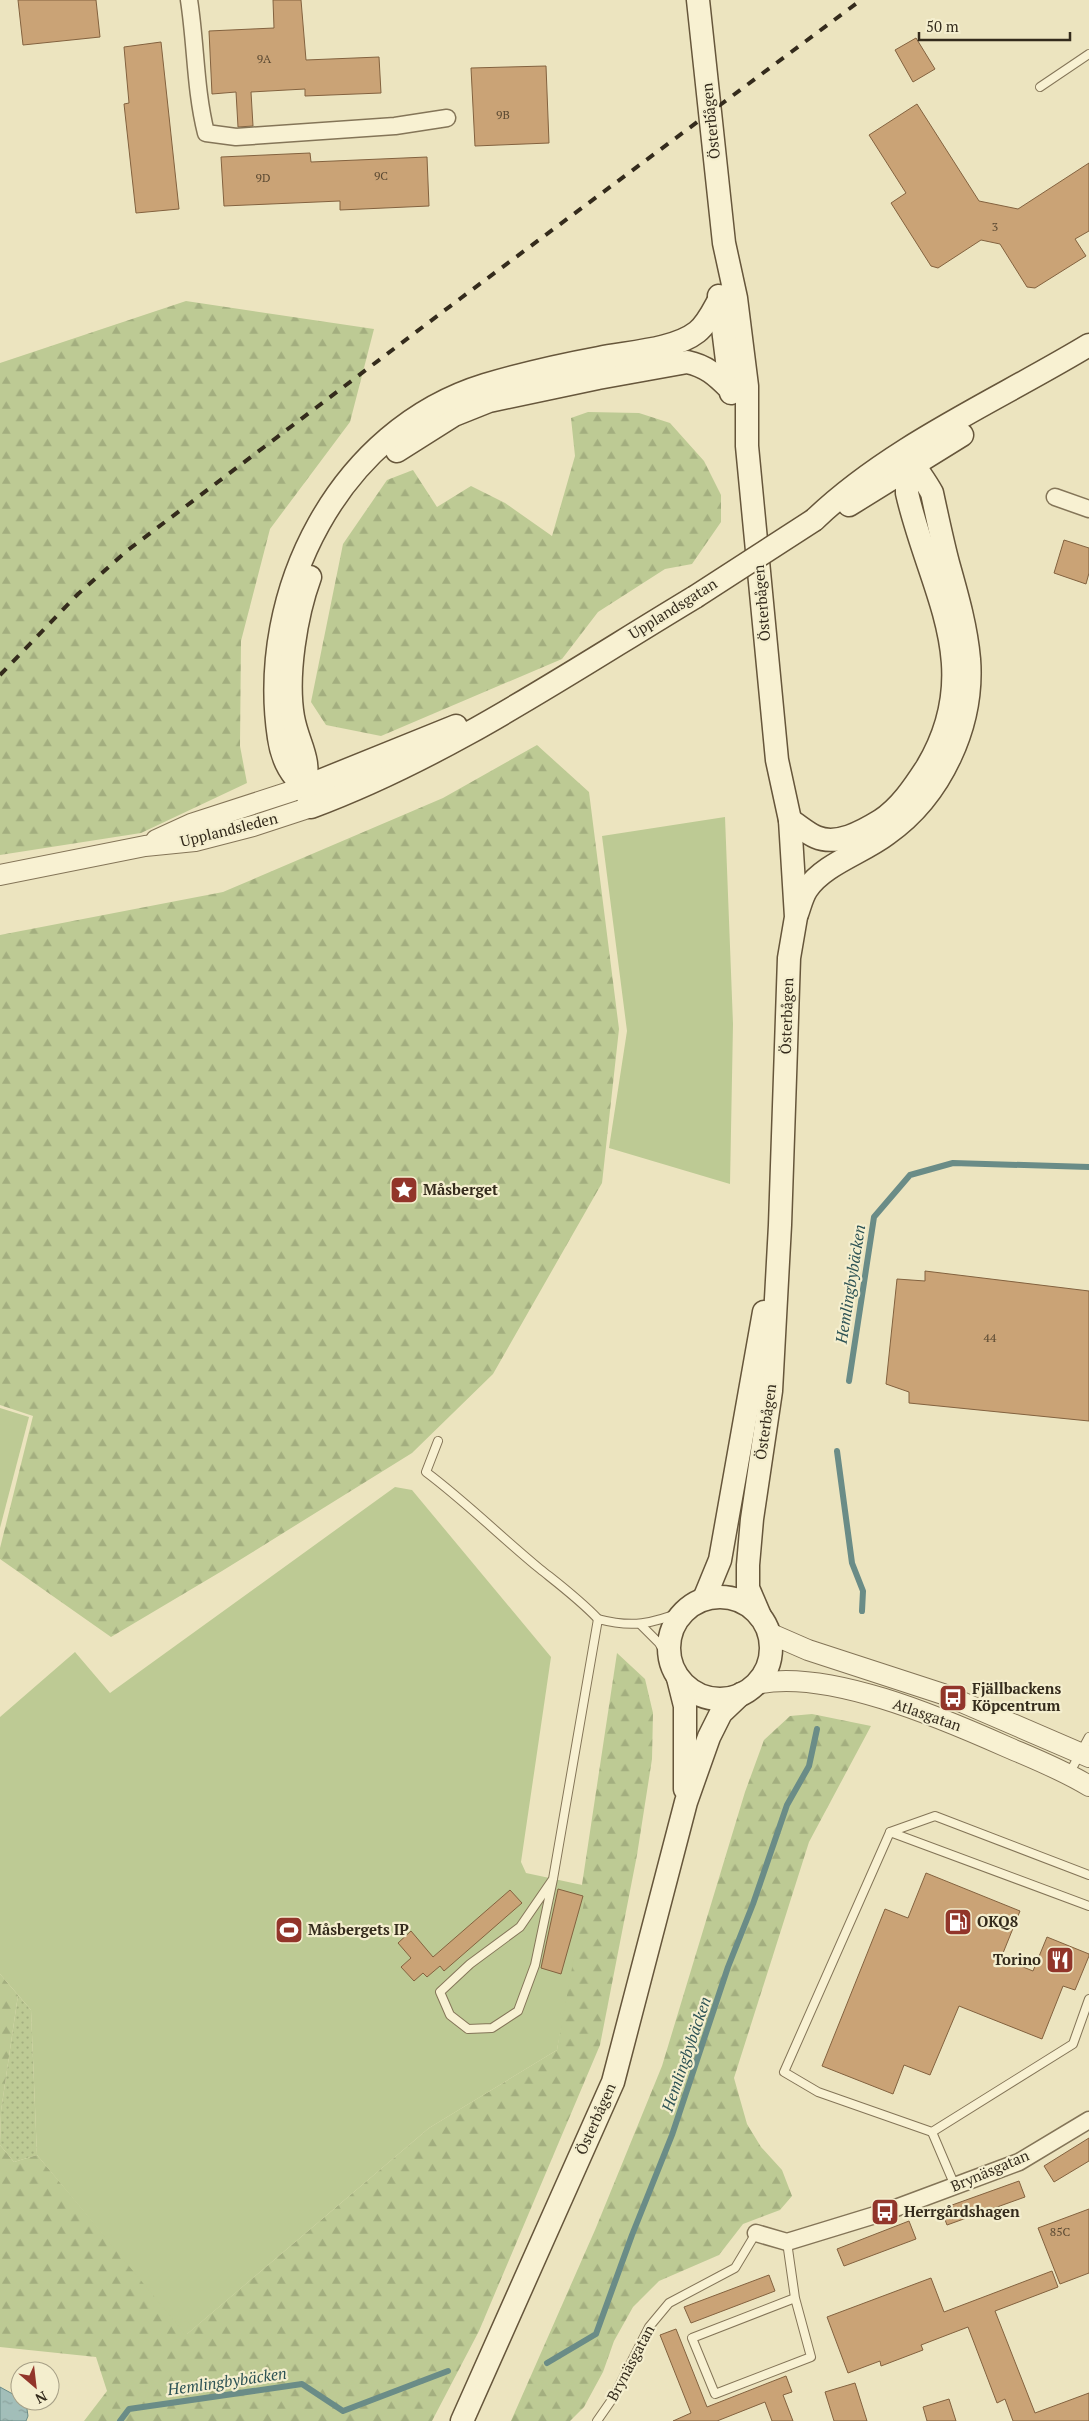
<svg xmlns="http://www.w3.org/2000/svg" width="1089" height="2421" viewBox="0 0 1089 2421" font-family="'PT Serif',serif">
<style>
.grass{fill:url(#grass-dots)}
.forest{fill:url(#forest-firs)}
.pitch{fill:#bdca94}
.water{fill:url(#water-ripples);stroke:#6a8c87}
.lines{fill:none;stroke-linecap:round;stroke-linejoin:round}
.stream{stroke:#6a8c87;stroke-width:6}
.building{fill:#caa376;stroke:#83623f}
.service-casing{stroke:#847558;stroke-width:10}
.minor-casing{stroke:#847558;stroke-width:19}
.tertiary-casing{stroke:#847558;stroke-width:22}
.secondary-casing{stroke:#66563b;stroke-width:25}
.service{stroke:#f8f1d2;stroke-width:8}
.minor{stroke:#f8f1d2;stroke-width:16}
.tertiary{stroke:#f8f1d2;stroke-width:20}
.secondary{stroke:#f8f1d2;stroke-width:22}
.rail{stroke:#342b1c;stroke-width:4;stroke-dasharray:9 9;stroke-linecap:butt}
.secondary-bridge-casing{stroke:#66563b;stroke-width:25;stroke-linecap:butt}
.secondary-bridge{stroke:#f8f1d2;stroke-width:22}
.labels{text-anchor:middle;stroke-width:4.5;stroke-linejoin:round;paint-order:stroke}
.number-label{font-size:12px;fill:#5a4932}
.street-label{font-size:15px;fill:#342b1c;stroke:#f4eece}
.poi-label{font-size:15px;font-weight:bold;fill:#342b1c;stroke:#f4eece;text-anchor:start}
.water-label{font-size:16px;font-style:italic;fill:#2c5254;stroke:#f4eece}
</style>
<defs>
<pattern id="grass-dots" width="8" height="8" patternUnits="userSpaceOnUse" patternTransform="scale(1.25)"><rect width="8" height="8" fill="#bdca94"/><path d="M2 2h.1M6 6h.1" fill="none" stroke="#a3ae7f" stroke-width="1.8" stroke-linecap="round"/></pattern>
<pattern id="forest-firs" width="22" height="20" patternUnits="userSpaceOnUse" patternTransform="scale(1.25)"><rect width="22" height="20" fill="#bdca94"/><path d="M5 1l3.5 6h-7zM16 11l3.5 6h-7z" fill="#a3ae7f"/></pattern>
<pattern id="water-ripples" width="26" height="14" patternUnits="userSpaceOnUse" patternTransform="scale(1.25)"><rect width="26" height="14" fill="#a2beb9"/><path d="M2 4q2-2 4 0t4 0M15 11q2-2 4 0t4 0" fill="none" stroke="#8ca39e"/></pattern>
</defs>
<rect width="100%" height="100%" fill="#ece4bf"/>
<path class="grass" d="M18 1995 31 2010 37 2155 14 2162 0 2145 1 2111Z"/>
<g class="forest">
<path d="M186 301 374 329 350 422 270 529 241 641 240 746 247 783 141 833 0 855V363Z"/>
<path d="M588 412 639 413 670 423 704 461 721 495V522L692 564 665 569 598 612 562 659 381 736 326 725 311 702 343 544 387 480 413 470 437 507 471 486 505 503 552 536 575 456 571 418Z"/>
<path d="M537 745 589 792 619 1029 602 1183 493 1374 412 1453 222 1571 111 1637 0 1559V1548L33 1416 0 1405V935L223 892 443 798Z"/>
<path d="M617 1653 645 1679 653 1713 652 1759 637 1855 600 2045 479 2331 432 2421H84L107 2391 96 2357 0 2347V2145L14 2162 37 2155 187 2334 429 2128 557 2050Z"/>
<path d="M812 1714 871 1726 809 1842 734 2078 747 2124 761 2147 782 2170 792 2196 780 2210 743 2224 719 2255 659 2281 633 2307 614 2341 603 2372 584 2407 570 2421H511L595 2230 662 2066 745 1792 764 1740 790 1716Z"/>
<path d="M0 1974 18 1995 1 2111 0 2142Z"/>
</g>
<g class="pitch">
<path d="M725 817 733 1024 730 1184 609 1148 627 1031 602 836Z"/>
<path d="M0 1408 29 1417 0 1528Z"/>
<path d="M395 1487 412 1490 551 1657 521 1862 526 1873 587 1886 557 2050 429 2128 186 2335 37 2155 31 2010 0 1974V1717L75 1652 110 1693Z"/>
</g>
<path class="water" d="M0 2387 20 2398V2401L26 2402 28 2416 26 2421H0Z"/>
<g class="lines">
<g class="stream">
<path d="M849 1381 874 1217 910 1175 953 1163 1089 1167"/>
<path d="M837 1451 852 1563 863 1591 862 1611"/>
<path d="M547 2363 596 2334 632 2235 672 2135 728 1967 753 1904 787 1805 809 1766 817 1729"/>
<path d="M120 2421 129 2409 302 2384 343 2411 448 2371"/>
</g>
</g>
<g class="building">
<path d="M18 0H96L100 37 23 45Z"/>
<path d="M273 0H301L306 60 379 57 381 93 305 96V89L251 92 253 126 238 127 236 92 212 94 209 31 274 28Z"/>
<path d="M916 38 935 69 913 82 895 50Z"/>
<path d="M161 42 179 209 136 213 124 104 129 103 124 47Z"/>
<path d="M546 66 549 143 475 146 471 68Z"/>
<path d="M917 104 979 201 1018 209 1089 163V231L1075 239 1086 256 1035 288 1027 287 1000 244 981 240 938 268 931 266 891 203 906 193 869 135Z"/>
<path d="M310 153 311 162 427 157 429 206 340 210V201L224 206 221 157Z"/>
<path d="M1064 540 1089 548V573L1086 584 1054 573Z"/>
<path d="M925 1271 1089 1291V1421L909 1403V1392L886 1384 897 1279 925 1281Z"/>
<path d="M926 1873 1020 1911 1001 1958 1033 1971 1047 1937 1089 1954V1956L1075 1990 1063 1986 1042 2039 959 2006 930 2075 904 2065 893 2094 822 2066 885 1909 908 1918Z"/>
<path d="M558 1889 583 1896 561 1974 541 1968Z"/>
<path d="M510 1890 522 1903 444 1971 440 1966 427 1977 423 1973 414 1981 401 1967 411 1958 398 1943 411 1931 433 1957Z"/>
<path d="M1089 2138V2161L1054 2182 1044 2166Z"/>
<path d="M1019 2181 1025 2197 947 2225 941 2209Z"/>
<path d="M1089 2209V2273L1060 2284 1038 2228Z"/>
<path d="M909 2221 916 2239 844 2266 837 2249Z"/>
<path d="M1052 2271 1058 2287 995 2311 1035 2413 1089 2393V2421H1013L1005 2399 997 2403 968 2327 921 2345 923 2350 881 2366 880 2361 848 2373 827 2317 931 2278 944 2312Z"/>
<path d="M769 2275 775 2291 691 2323 684 2307Z"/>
<path d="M676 2329 707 2407 786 2376 792 2392 783 2395 793 2421H772L765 2402 717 2421H673L691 2413 660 2335Z"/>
<path d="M855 2383 867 2421H834L825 2392Z"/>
<path d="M949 2399 956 2421H927L923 2407Z"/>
</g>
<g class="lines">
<defs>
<g id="service">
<path d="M1040 87 1089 54"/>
<path d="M438 1441 426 1472C466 1502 501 1537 540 1569 560 1585 580 1600 598 1619"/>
<path d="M641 1625 659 1643 671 1664"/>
<path d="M1069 1774 1089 1737"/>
<path d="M890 1832 935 1816 1089 1875"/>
<path d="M553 1879 520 1927 470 1964 440 1992 450 2015 468 2029 492 2028 518 2011 535 1965 553 1879 598 1619C632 1628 652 1624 684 1611"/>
<path d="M1089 1906 890 1832 784 2072 818 2092 932 2132 1073 2044 1089 1999"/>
<path d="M932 2132 955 2186"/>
<path d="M787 2242 795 2298 811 2357 715 2394 692 2338 795 2298"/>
<path d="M597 2421 613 2398 649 2327 669 2303 735 2268 756 2233"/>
</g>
<g id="minor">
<path d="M189 0C196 45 195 89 206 133L236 137 395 126 447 118"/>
<path d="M1055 497 1089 509"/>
<path d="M756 2233 787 2242 885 2212 1019 2162 1089 2120"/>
</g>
<g id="tertiary">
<path d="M156 840 191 824 305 787"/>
<path d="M0 875 145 846 195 841 253 826 311 807"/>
<path d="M769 1633 808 1650 943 1694 1089 1757"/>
<path d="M756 1684C826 1668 942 1718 1007 1747 1035 1759 1063 1770 1089 1786"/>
</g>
<g id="secondary">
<path d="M698 0 724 243 736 298 747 386V446L777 760 790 820 796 917 789 958 780 1225 771 1391 752 1519 748 1565V1588L760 1616"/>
<path d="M719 296 731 393"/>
<path d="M397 451 454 415 489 401 598 378 687 362C706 366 716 375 730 389"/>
<path d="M849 505 962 435"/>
<path d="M814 520C891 446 998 400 1089 345"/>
<path d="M695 597C570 672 448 756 311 807 309 801 308 794 305 789 303 784 298 781 295 777 286 766 281 752 279 738 257 592 339 430 485 385 522 374 561 365 599 358 628 352 674 350 697 332 707 324 713 311 719 300"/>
<path d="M305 787C311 756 298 745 293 717 286 676 296 615 310 577"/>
<path d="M305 787 456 726"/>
<path d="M790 820C798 825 807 833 816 837 837 846 862 832 880 821 900 808 914 787 927 767 987 666 929 590 907 493V484L913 466"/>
<path d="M797 914C800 906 802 896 807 889 824 864 862 853 887 834 941 796 974 725 969 659 966 626 957 595 948 563 942 540 937 516 932 493 924 478 913 466 906 451"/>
<circle cx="720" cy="1648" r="51"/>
<path d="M704 1599 720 1560 764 1312"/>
<path d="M678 1678 685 1706V1789"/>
<path d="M462 2421 613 2082 686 1802 709 1737 721 1713 741 1694"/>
</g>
</defs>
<use href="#service" class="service-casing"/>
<use href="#minor" class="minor-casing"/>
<use href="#tertiary" class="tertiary-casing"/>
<use href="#secondary" class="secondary-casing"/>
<use href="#service" class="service"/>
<use href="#minor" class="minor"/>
<use href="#tertiary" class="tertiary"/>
<use href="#secondary" class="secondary"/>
<path class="rail" d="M0 675 78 594 128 550 461 298 861 0"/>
<defs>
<path id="secondary-bridge" d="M695 597 814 520"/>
</defs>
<use href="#secondary-bridge" class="secondary-bridge-casing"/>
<use href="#secondary-bridge" class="secondary-bridge"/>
</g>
<defs>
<symbol id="sight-square" viewBox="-11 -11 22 22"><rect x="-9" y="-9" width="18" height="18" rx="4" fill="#92352a" stroke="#f4eece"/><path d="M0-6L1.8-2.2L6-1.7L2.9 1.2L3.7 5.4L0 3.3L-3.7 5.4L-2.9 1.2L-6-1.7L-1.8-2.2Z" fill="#fff"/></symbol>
<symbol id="bus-square" viewBox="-11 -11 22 22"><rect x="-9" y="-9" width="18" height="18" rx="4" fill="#92352a" stroke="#f4eece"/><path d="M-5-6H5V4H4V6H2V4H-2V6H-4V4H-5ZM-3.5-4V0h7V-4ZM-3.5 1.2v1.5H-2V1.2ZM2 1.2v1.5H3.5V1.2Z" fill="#fff"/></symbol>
<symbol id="fuel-square" viewBox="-11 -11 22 22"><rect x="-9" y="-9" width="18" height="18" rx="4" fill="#92352a" stroke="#f4eece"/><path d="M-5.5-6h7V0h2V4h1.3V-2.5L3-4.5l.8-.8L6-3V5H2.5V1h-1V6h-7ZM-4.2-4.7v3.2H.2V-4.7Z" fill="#fff"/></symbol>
<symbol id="stadium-square" viewBox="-11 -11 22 22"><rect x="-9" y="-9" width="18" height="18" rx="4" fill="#92352a" stroke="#f4eece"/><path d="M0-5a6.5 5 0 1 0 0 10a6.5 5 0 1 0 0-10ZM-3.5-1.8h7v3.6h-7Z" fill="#fff"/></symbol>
<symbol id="restaurant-square" viewBox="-11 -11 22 22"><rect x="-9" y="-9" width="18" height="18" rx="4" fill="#92352a" stroke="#f4eece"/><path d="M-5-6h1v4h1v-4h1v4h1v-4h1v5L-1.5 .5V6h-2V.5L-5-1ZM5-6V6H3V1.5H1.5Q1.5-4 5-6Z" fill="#fff"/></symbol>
</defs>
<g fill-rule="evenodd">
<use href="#sight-square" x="388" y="1174" width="32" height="32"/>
<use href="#bus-square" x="937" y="1682" width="32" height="32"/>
<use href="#fuel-square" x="942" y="1906" width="32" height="32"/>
<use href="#stadium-square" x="273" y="1914" width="32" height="32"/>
<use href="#restaurant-square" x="1044" y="1944" width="32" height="32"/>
<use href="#bus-square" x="869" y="2196" width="32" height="32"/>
</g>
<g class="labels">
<g class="number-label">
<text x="264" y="63">9A</text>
<text x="503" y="119">9B</text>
<text x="381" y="180">9C</text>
<text x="263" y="182">9D</text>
<text x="995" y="231">3</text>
<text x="990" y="1342">44</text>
<text x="1060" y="2236">85C</text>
</g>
<g class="street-label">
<text transform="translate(711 121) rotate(-96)" y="5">Österbågen</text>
<text transform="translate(762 603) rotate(-95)" y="5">Österbågen</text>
<text transform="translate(673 609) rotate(-32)" y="5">Upplandsgatan</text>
<text transform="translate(229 830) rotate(-14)" y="5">Upplandsleden</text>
<text transform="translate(787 1016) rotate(-88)" y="5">Österbågen</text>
<text transform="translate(766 1422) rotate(-82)" y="5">Österbågen</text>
<text transform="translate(927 1715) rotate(19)" y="5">Atlasgatan</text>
<text transform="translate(596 2119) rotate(-66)" y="5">Österbågen</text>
<text transform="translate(990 2171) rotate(-23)" y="5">Brynäsgatan</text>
<text transform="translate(631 2363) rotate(-62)" y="5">Brynäsgatan</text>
</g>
<g class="poi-label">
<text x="423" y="1195">Måsberget</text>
<text x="972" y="1694">Fjällbackens<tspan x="972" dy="17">Köpcentrum</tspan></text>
<text x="977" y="1927">OKQ8</text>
<text x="308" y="1935">Måsbergets IP</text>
<text x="1041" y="1965" text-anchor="end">Torino</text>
<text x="904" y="2217">Herrgårdshagen</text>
</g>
<g class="water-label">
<text transform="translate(850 1284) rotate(-81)" y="6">Hemlingbybäcken</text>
<text transform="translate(686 2054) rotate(-71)" y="6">Hemlingbybäcken</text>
<text transform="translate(227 2381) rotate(-8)" y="6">Hemlingbybäcken</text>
</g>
</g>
<g transform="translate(35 2386) rotate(152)"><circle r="24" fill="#f4eece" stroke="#a7a087"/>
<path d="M0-4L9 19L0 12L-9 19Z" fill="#92352a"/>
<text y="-8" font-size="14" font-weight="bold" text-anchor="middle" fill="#342b1c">N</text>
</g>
<path d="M919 32v8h151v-8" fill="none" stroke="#342b1c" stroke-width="2.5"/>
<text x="926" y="32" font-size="15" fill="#342b1c" stroke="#f4eece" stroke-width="4" paint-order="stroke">50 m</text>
</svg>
